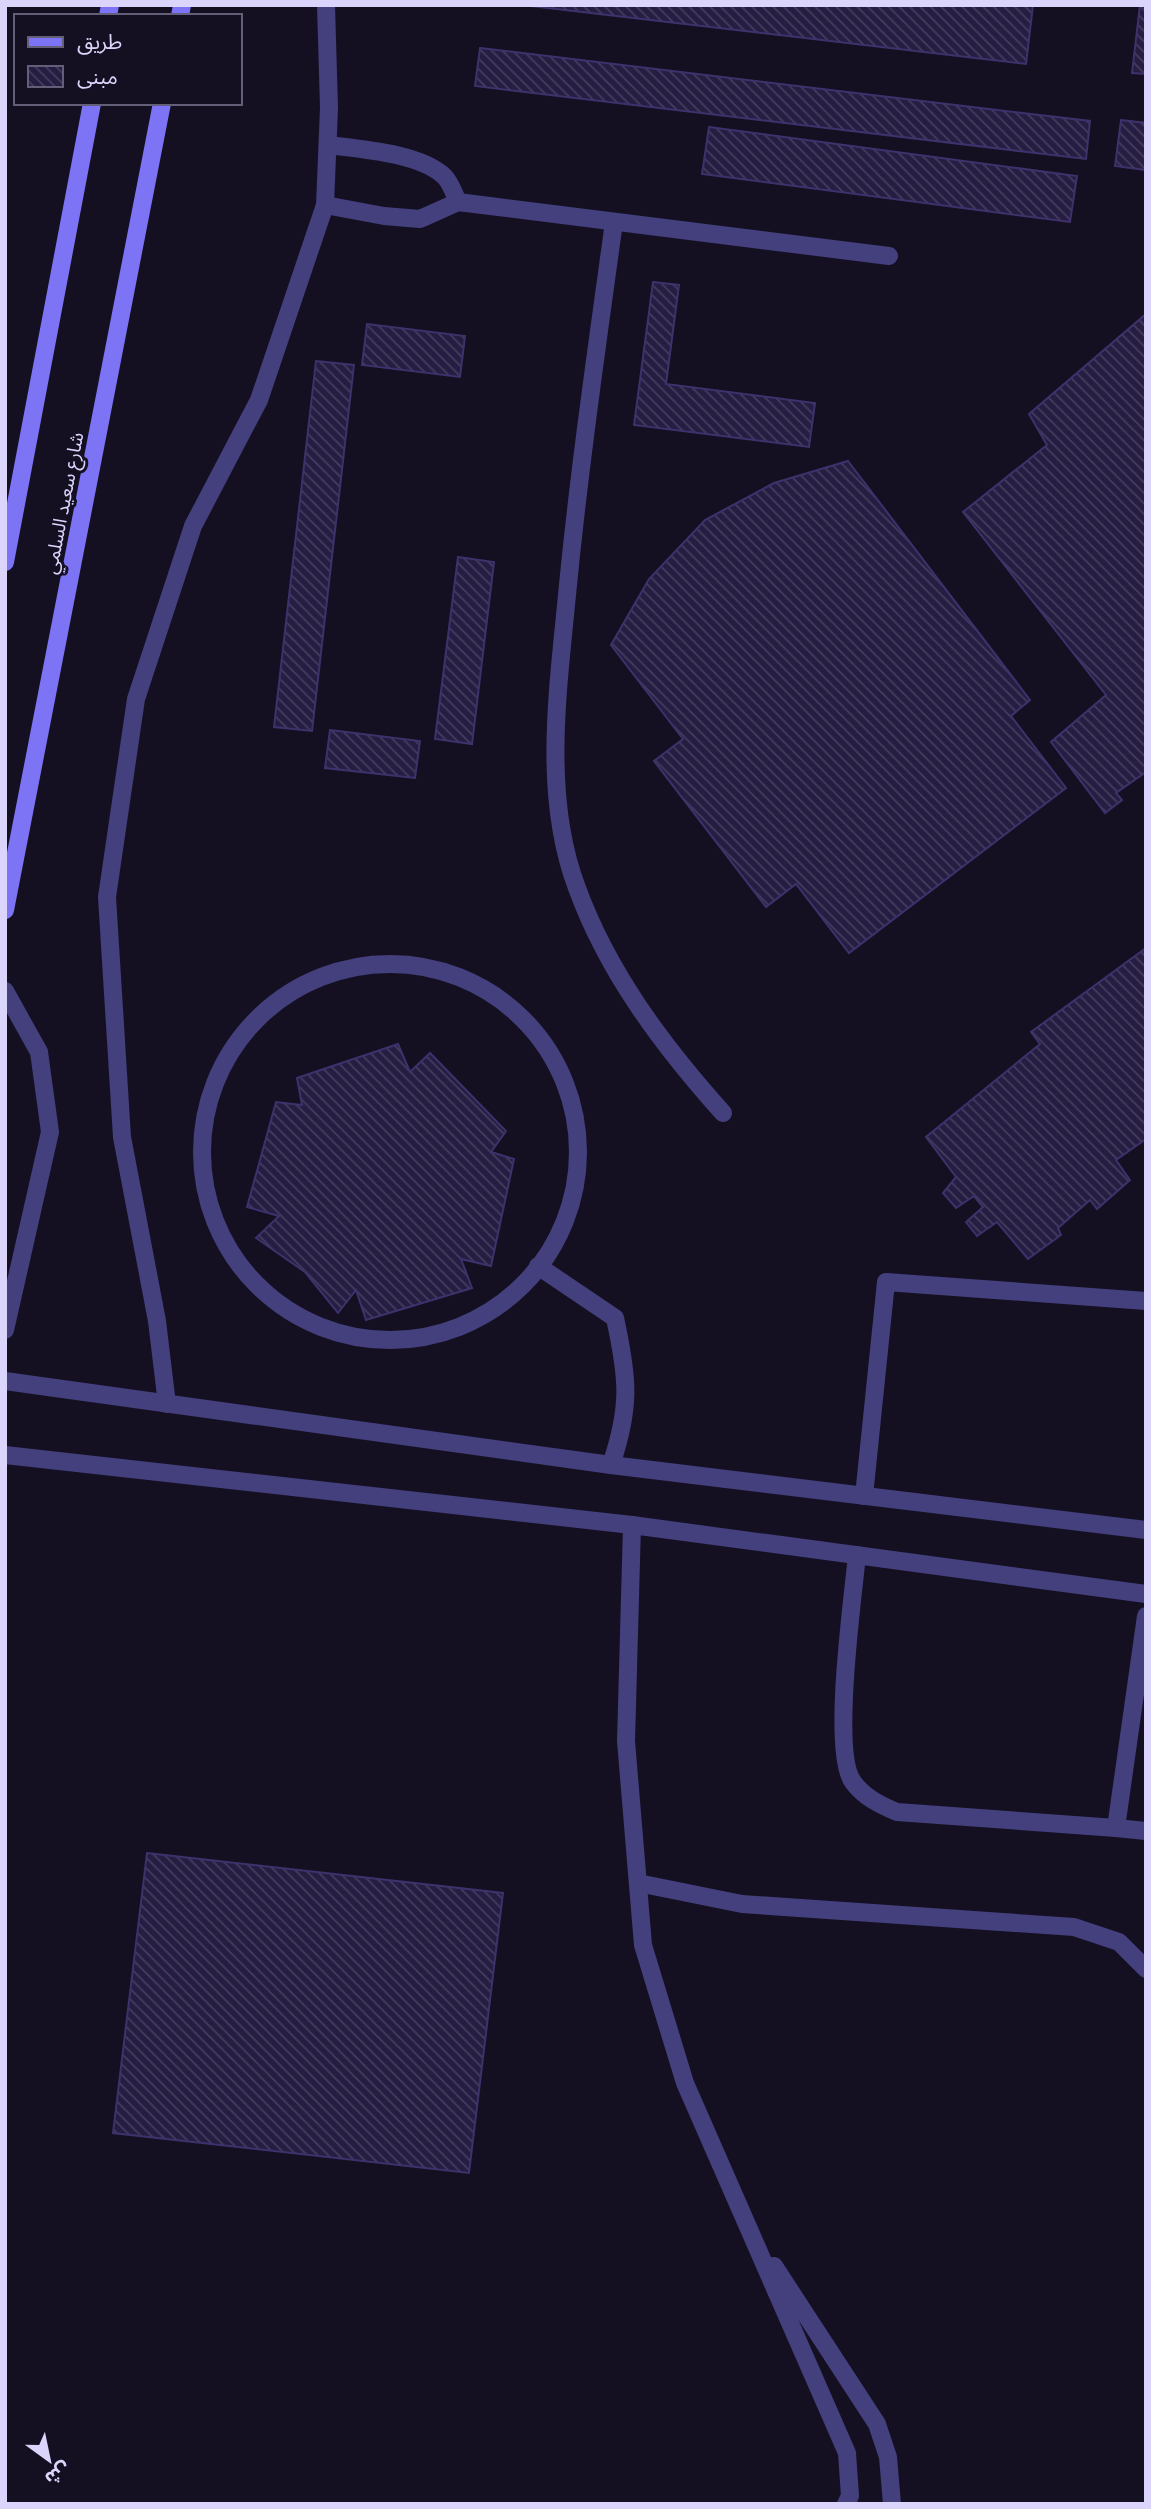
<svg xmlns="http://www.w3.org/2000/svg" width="1151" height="2509" viewBox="0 0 1151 2509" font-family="'Roboto Condensed','Noto Sans Arabic',sans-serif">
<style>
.building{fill:url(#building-back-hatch);stroke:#3f316c;stroke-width:2}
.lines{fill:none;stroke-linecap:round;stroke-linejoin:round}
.lane{stroke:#443f7d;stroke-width:18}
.street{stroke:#443f7d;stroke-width:18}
.secondary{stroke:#7c74f4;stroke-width:18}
.labels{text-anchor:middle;stroke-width:6;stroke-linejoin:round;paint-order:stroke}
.street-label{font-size:19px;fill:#dbd5fc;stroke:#141022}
</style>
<defs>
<pattern id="building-back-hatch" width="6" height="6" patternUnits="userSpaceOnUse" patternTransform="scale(1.75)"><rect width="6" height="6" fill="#261d42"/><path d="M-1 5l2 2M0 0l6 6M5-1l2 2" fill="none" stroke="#453d5e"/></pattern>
</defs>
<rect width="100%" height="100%" fill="#141022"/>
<g class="building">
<path d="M522 5H1033L1026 64Z"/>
<path d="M1140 5H1146V74L1132 73Z"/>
<path d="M480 48 1090 121 1086 159 475 86Z"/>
<path d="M1121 120 1146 123V170L1115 166Z"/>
<path d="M709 127 1077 176 1070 222 702 174Z"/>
<path d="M653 282 679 285 666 384 815 403 809 447 634 425Z"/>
<path d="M1146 314V772L1116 793 1122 800 1105 813 1051 742 1106 695 963 512 1047 445 1029 414Z"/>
<path d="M367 324 465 336 460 377 362 365Z"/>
<path d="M316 361 354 365 312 731 274 727Z"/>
<path d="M848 461 1030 700 1011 716 1066 788 849 953 796 884 766 907 654 761 683 739 611 645 649 579 705 520 774 483Z"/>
<path d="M458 557 494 562 472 744 435 739Z"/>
<path d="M330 730 420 741 415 778 325 768Z"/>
<path d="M1146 948V1139L1116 1160 1130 1180 1097 1209 1090 1200 1058 1228 1061 1235 1028 1259 997 1222 977 1236 966 1222 983 1207 974 1196 956 1208 943 1193 956 1177 926 1137 1040 1044 1031 1032Z"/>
<path d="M398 1044 410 1072 430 1053 506 1131 491 1152 514 1159 491 1266 461 1259 472 1288 366 1320 356 1290 338 1313 305 1272 256 1238 279 1216 247 1207 276 1102 302 1105 297 1078Z"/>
<path d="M147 1853 503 1893 469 2173 113 2133Z"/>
</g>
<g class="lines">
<g class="lane">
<path d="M328 145C360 149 421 153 445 177 451 184 454 193 458 202"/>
<path d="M325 205 384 216 420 219 458 202 889 256"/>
<path d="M614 222C597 346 579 470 567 595 558 690 542 796 577 888 608 973 663 1046 723 1113"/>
<path d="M167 1404 157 1321 122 1137 107 897 136 699 193 526 259 400 325 205 329 108 326 5"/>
<path d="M5 1455 632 1525"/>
</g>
<g class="street">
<circle cx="390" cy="1152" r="188"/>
<path d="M5 991 39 1052 50 1132 5 1330"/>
<path d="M538 1266 615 1318C628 1378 631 1406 611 1465"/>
<path d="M5 1381 611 1465 1146 1530"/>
<path d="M864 1496 886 1282 1146 1301"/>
<path d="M857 1555C853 1597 831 1753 853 1782 864 1797 880 1805 897 1812L1116 1828"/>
<path d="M1146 1616 1116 1828 1146 1831"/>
<path d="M638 1883 742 1904 1074 1927 1119 1942 1146 1969"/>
<path d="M774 2266 877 2424 888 2457 892 2504"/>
<path d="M846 2504 850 2496 847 2453 685 2083 643 1945 626 1741 632 1525 1146 1594"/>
</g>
<g class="secondary">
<path d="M108 16 110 5"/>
<path d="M180 16 182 5"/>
<path d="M5 562 92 103"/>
<path d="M5 910 162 103"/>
</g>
</g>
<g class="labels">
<g class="street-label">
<text transform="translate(63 503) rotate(-79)" y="7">شارع سعيد السلمي</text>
</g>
</g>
<rect width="1151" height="2509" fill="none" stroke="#dbd5fc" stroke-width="14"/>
<rect x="14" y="14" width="228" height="91" fill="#141022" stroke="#645f79" stroke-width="2"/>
<rect x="28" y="37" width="35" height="10" fill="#7c74f4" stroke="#645f79" stroke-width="2"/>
<text x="77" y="49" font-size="21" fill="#dbd5fc">طريق</text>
<rect x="28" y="66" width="35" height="21" fill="url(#building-back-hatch)" stroke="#645f79" stroke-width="2"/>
<text x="77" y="84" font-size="21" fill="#dbd5fc">مبنى</text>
<g transform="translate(49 2460) rotate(147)" stroke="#141022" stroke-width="5" paint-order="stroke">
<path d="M0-5L12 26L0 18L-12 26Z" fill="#dbd5fc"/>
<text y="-10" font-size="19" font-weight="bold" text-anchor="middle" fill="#dbd5fc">ش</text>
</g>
</svg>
